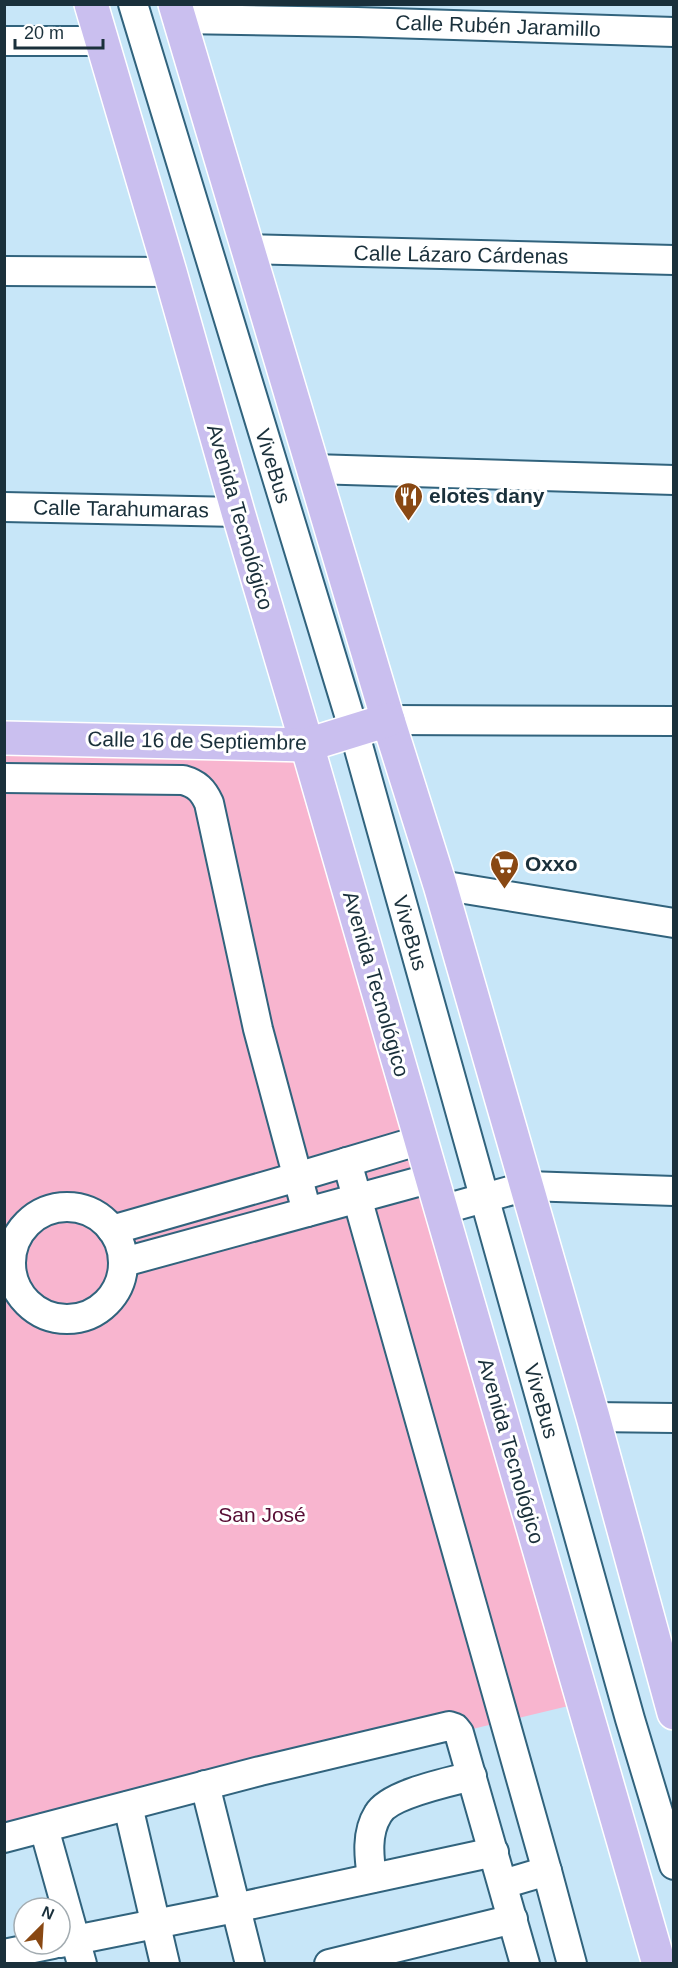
<svg xmlns="http://www.w3.org/2000/svg" width="678" height="1968" viewBox="0 0 678 1968" font-family="Helvetica,sans-serif">
<style>
.green{fill:#f8b5cf}
.lines{fill:none;stroke-linecap:round;stroke-linejoin:round}
.minor-casing{stroke:#31637d;stroke-width:32}
.major-casing{stroke:#fff;stroke-width:36}
.minor{stroke:#fff;stroke-width:28}
.major{stroke:#cabfef;stroke-width:33}
.labels{text-anchor:middle;stroke-width:6;stroke-linejoin:round;paint-order:stroke}
.street-label{font-size:21px;fill:#1a303b;stroke:#fff}
.poi-label{font-size:21px;font-weight:bold;fill:#1a303b;stroke:#fff;text-anchor:start}
.park-label{font-size:21px;fill:#570d34;stroke:#fff}
</style>
<rect width="100%" height="100%" fill="#c7e6f8"/>
<path class="green" d="M5 735 307 745 585 1702 5 1841Z"/>
<g class="lines">
<defs>
<g id="minor">
<path d="M133 4 354 731 630 1719 674 1865"/>
<path d="M179 19 357 22 674 32"/>
<path d="M4 41H101"/>
<path d="M248 249 674 260"/>
<path d="M4 271 170 272"/>
<path d="M313 469 674 480"/>
<path d="M4 507 238 512"/>
<path d="M388 720 674 721"/>
<path d="M4 778 183 780C197 784 203 790 209 803L258 1029 307 1212"/>
<path d="M440 885 674 923"/>
<path d="M347 1162 547 1871 503 1884"/>
<circle cx="67" cy="1263" r="56"/>
<path d="M441 1210 527 1186 674 1191"/>
<path d="M112 1230 297 1177 421 1140"/>
<path d="M124 1262 432 1178"/>
<path d="M593 1417 674 1418"/>
<path d="M205 1785 250 1964"/>
<path d="M128 1806 165 1964"/>
<path d="M44 1828 82 1964"/>
<path d="M4 1838 260 1771 449 1726 455 1728 459 1733 525 1964"/>
<path d="M547 1871 572 1964"/>
<path d="M372 1878C369 1857 366 1833 378 1814 389 1794 449 1782 472 1776"/>
<path d="M60 1943 235 1908 494 1852"/>
<path d="M4 1954 53 1944"/>
<path d="M329 1964 513 1919"/>
</g>
<g id="major">
<path d="M91 4 170 272 238 512 307 745 659 1964"/>
<path d="M175 4 388 720 440 885 593 1417 674 1713"/>
<path d="M4 738 307 745 388 720"/>
</g>
</defs>
<use href="#minor" class="minor-casing"/>
<use href="#major" class="major-casing"/>
<use href="#minor" class="minor"/>
<use href="#major" class="major"/>
</g>
<defs>
<symbol id="restaurant-pin" viewBox="-11 -11 22 30"><path d="M0 17L-7.5 6A9.5 9.5 0 1 1 7.5 6Z" fill="#894813" stroke="#fff"/><path d="M-5-6h1v4h1v-4h1v4h1v-4h1v5L-1.5 .5V6h-2V.5L-5-1ZM5-6V6H3V1.5H1.5Q1.5-4 5-6Z" fill="#fff"/></symbol>
<symbol id="supermarket-pin" viewBox="-11 -11 22 30"><path d="M0 17L-7.5 6A9.5 9.5 0 1 1 7.5 6Z" fill="#894813" stroke="#fff"/><path d="M-6-5.5h2.5l.6 2H6L4.5 2H-2.5L-4.4-4H-6ZM-1.5 3.2a1.3 1.3 0 1 0 .1 0ZM3 3.2a1.3 1.3 0 1 0 .1 0Z" fill="#fff"/></symbol>
</defs>
<g fill-rule="evenodd">
<use href="#restaurant-pin" x="392" y="480" width="33" height="45"/>
<use href="#supermarket-pin" x="488" y="848" width="33" height="45"/>
</g>
<g class="labels">
<g class="street-label">
<text transform="translate(498 26) rotate(2)" y="7">Calle Rubén Jaramillo</text>
<text transform="translate(461 255) rotate(1)" y="7">Calle Lázaro Cárdenas</text>
<text transform="translate(273 466) rotate(73)" y="7">ViveBus</text>
<text transform="translate(121 509) rotate(1)" y="7">Calle Tarahumaras</text>
<text transform="translate(240 517) rotate(74)" y="7">Avenida Tecnológico</text>
<text transform="translate(197 741) rotate(1)" y="7">Calle 16 de Septiembre</text>
<text transform="translate(410 933) rotate(74)" y="7">ViveBus</text>
<text transform="translate(376 984) rotate(74)" y="7">Avenida Tecnológico</text>
<text transform="translate(541 1401) rotate(74)" y="7">ViveBus</text>
<text transform="translate(511 1451) rotate(74)" y="7">Avenida Tecnológico</text>
</g>
<g class="poi-label">
<text x="429" y="503">elotes dany</text>
<text x="525" y="871">Oxxo</text>
</g>
<g class="park-label">
<text x="262" y="1522">San José</text>
</g>
</g>
<rect width="678" height="1968" fill="none" stroke="#1a303b" stroke-width="12"/>
<g transform="translate(42 1926) rotate(24)"><circle r="28" fill="#ffffff" stroke="#a3acb1" stroke-width="1.5"/>
<path d="M0-4.5L10 22L0 15L-10 22Z" fill="#894813"/>
<text y="-9" font-size="16" font-weight="bold" text-anchor="middle" fill="#1a303b">N</text>
</g>
<path d="M15 39v9h88v-9" fill="none" stroke="#1a303b" stroke-width="3"/>
<text x="24" y="39" font-size="18" fill="#1a303b" stroke="#ffffff" stroke-width="4.5" paint-order="stroke">20 m</text>
</svg>
